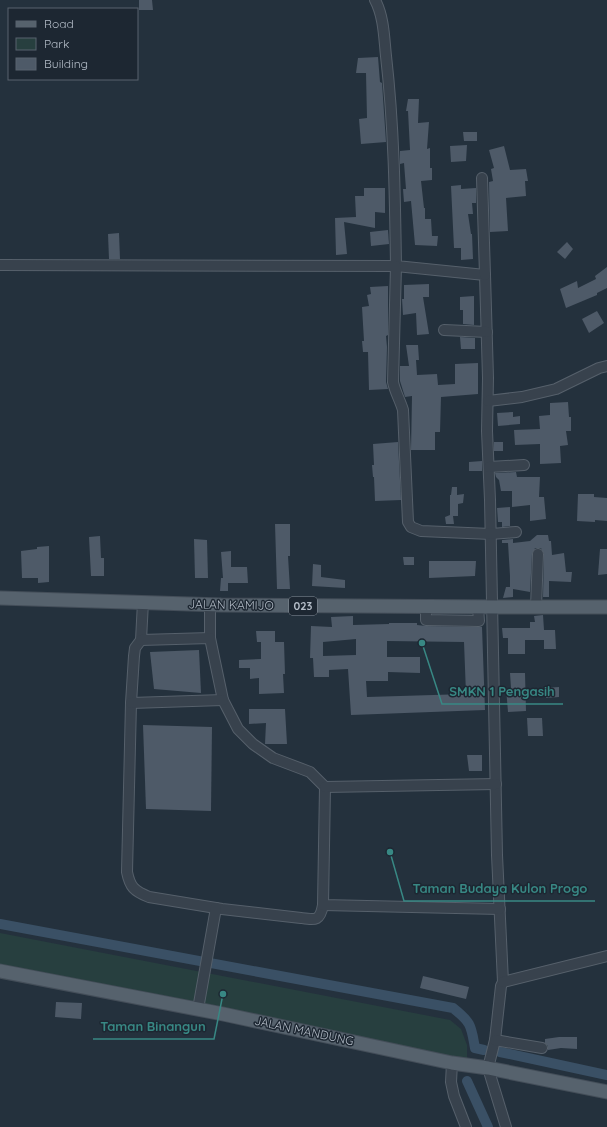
<svg xmlns="http://www.w3.org/2000/svg" width="607" height="1127" viewBox="0 0 607 1127" font-family="Quicksand,sans-serif">
<style>
.green{fill:#273f3f}
.lines{fill:none;stroke-linecap:round;stroke-linejoin:round}
.canal{stroke:#3a5065;stroke-width:10}
.building{fill:#4e5a68;fill-rule:evenodd}
.minor-casing{stroke:#56606b;stroke-width:12}
.major-casing{stroke:#444e59;stroke-width:15}
.minor{stroke:#38424d;stroke-width:10}
.major{stroke:#56626d;stroke-width:13}
.labels{text-anchor:middle;stroke-width:3;stroke-linejoin:round;paint-order:stroke}
.shield{fill:#1d2732;stroke:#87909b;stroke-width:1}
.shield-label{font-size:11px;font-weight:bold;fill:#b4bdc8}
.street-label{font-size:12px;fill:#b4bdc8;stroke:#1d2732}
.leader{fill:none;stroke:#388884;stroke-width:1.5}
.callout-dot{fill:#388884;stroke:#1d2732;stroke-width:1.5}
.callout-label{font-size:13px;text-anchor:middle;font-weight:bold;fill:#388884;stroke:#1d2732;stroke-width:3;stroke-linejoin:round;paint-order:stroke}
</style>
<rect width="100%" height="100%" fill="#24313d"/>
<path class="green" d="M0 933 450 1020 461 1029 467 1045V1061L0 967Z"/>
<g class="lines">
<g class="canal">
<path d="M0 924 453 1008C472 1023 471 1026 475 1048L484 1050"/>
<path d="M500 1052 607 1075"/>
<path d="M467 1081 488 1127"/>
</g>
</g>
<g class="building">
<path d="M139 0H152L153 10H139Z"/>
<path d="M378 57 380 82 382 83 386 142 361 144 359 119 367 118 366 73H356L358 58Z"/>
<path d="M408 99H419L418 123 429 122 427 149 430 148V168H432V180L421 181 424 208H425V219H431L432 236H438L437 246 415 245 411 201 404 202 403 189H406L404 163 400 164V151L410 150 408 111H406Z"/>
<path d="M463 132H477V141H464Z"/>
<path d="M467 145 466 161 451 162 450 146Z"/>
<path d="M504 146 510 170 526 169 528 181H525L526 196 506 198 508 231 490 232 489 182 493 181 491 169 494 168 489 150Z"/>
<path d="M461 185V189L476 188V203H472L473 214H468L471 234H472L473 259 461 260V248H454L451 186Z"/>
<path d="M364 188H385V213L375 212V228L344 222 347 254 336 255 335 218 356 217 355 196H364Z"/>
<path d="M388 230 389 244 371 246 370 232Z"/>
<path d="M119 233 120 259H109L108 234Z"/>
<path d="M567 242 573 249 565 259 557 252Z"/>
<path d="M607 267V288L597 293V295L566 308 560 289 577 281 578 288 596 279 595 276Z"/>
<path d="M429 284V297H423L429 334 417 335 416 313 403 315 402 299H404V285Z"/>
<path d="M388 286V335L386 336 387 347 386 382 388 389 369 390 368 352H363L362 341H364L362 307 369 306 367 295 371 294 370 287Z"/>
<path d="M474 296V325L463 324V310H460V297Z"/>
<path d="M597 311 604 323 589 333 582 319Z"/>
<path d="M460 337 475 338V349H461Z"/>
<path d="M406 345H418L419 360H416L417 375 437 374 438 385 455 384V364L478 363V394L441 397 440 432H435V450H411L412 396 405 397 400 381V366H409Z"/>
<path d="M568 402 569 417H571V431H566L568 445 560 446 561 463 540 464V444L515 445 514 430 540 429 539 416 550 415V403Z"/>
<path d="M513 412V417L520 416V424L498 426 497 413Z"/>
<path d="M398 442 401 500 375 501 374 477H373L372 465H374L373 444Z"/>
<rect x="494" y="442" width="9" height="9"/>
<path d="M482 461V471H469V462Z"/>
<path d="M516 472 517 477H540L539 497H544L546 519 530 521V505L512 507V491H501L499 480 496 477 495 473Z"/>
<path d="M452 487H457V495L464 494 463 503 458 504V516H453L454 524H446L445 517 450 515V495H451Z"/>
<path d="M578 494H594V497L607 498V521L595 520V522L577 521Z"/>
<path d="M510 507V526L502 527V522H498L497 508Z"/>
<path d="M275 524H290V556H288L290 589H277Z"/>
<path d="M537 535H548L549 541H551L552 555 564 553 566 572H572L571 582 549 581V597H543L544 554 541 548H535L532 554 530 592 513 589V597L503 598 506 587H510V576L508 543H502V540L513 539V543L530 541Z"/>
<path d="M100 536 101 558H104V576H91L89 537Z"/>
<path d="M194 539 207 540 208 578H195Z"/>
<path d="M49 546V582L38 583V578H22L21 551 37 549V547Z"/>
<path d="M600 549H607V574L598 575Z"/>
<path d="M231 551V567H247L248 583H228V591H220L221 578H223L221 552Z"/>
<path d="M403 557H414V565H404Z"/>
<path d="M429 561H476L475 576 429 578Z"/>
<path d="M313 564 321 565V577L345 580V588L312 586Z"/>
<path d="M543 615 544 630H555L556 649H544V640H525V654H508V638H503L502 628H530V622H535L534 616Z"/>
<path d="M353 616V625L389 624V623H417V625L426 626 482 627 485 710 351 715 348 669 329 670V677H314L313 658H310L311 626 332 627 331 617ZM356 639V655L323 656V642ZM387 641 464 642 466 694 367 697 366 681H388V672L420 673V657H387Z"/>
<path d="M256 631H275V642H284L285 674H283L284 693 259 694V678L250 679V668H239V660L261 659V642H257Z"/>
<path d="M199 650 201 693 154 689 150 652Z"/>
<path d="M510 673H525L526 711 508 712 506 688H511Z"/>
<path d="M559 687V697L546 698 545 688Z"/>
<path d="M249 709H285L287 744H265L266 723 249 724Z"/>
<path d="M527 718H542L543 736H528Z"/>
<path d="M143 725 212 727 211 811 146 809Z"/>
<path d="M467 755H482V771H469Z"/>
<path d="M423 976 469 987 466 999 420 988Z"/>
<path d="M56 1002 82 1003 81 1019 55 1017Z"/>
<path d="M559 1037H577V1049L561 1048 548 1050V1046L545 1043V1039Z"/>
</g>
<g class="lines">
<defs>
<g id="minor">
<path d="M375 0C384 17 384 37 386 56 394 126 395 196 396 266L485 275 488 378 487 431 490 500 497 855 503 982 501 986 495 1040 488 1068 506 1127"/>
<path d="M482 178 485 275"/>
<path d="M0 265 396 266 393 382C395 392 400 400 403 410L408 522 411 527 421 531 491 534 516 532"/>
<path d="M444 330 487 332"/>
<path d="M488 401 522 397 556 389 599 368 607 366"/>
<path d="M489 467 524 465"/>
<path d="M143 602 141 640 135 648 134 656 131 703 127 872C130 887 134 891 149 897L222 909 301 918C316 920 320 921 323 905"/>
<path d="M426 607V620L479 621 478 607"/>
<path d="M536 607 538 554"/>
<path d="M210 638V605"/>
<path d="M141 640 210 638 223 700 238 729 253 744 273 758 310 772 325 787 323 905 500 909"/>
<path d="M131 703 223 700"/>
<path d="M325 787 496 784"/>
<path d="M503 982 607 956"/>
<path d="M198 1009 216 908"/>
<path d="M495 1040 542 1048"/>
<path d="M452 1063 451 1082 454 1096 466 1127"/>
</g>
<g id="major">
<path d="M0 598 221 605 499 607H607"/>
<path d="M0 971 223 1014 452 1063 488 1068 607 1092"/>
</g>
</defs>
<use href="#minor" class="minor-casing"/>
<use href="#major" class="major-casing"/>
<use href="#minor" class="minor"/>
<use href="#major" class="major"/>
</g>
<g class="labels">
<rect class="shield" x="289" y="597" width="28" height="18" rx="3"/>
<g class="shield-label">
<text x="303" y="610">023</text>
</g>
<g class="street-label">
<text transform="translate(231 605) rotate(1)" y="4">JALAN KAMIJO</text>
<text transform="translate(304 1031) rotate(12)" y="4">JALAN MANDUNG</text>
</g>
</g>
<path class="leader" d="M422 643L442 704H563M390 852L404 901H595M223 994L214 1039H93"/>
<g class="callout-dot">
<circle cx="422" cy="643" r="4"/>
<circle cx="390" cy="852" r="4"/>
<circle cx="223" cy="994" r="4"/>
</g>
<g class="callout-label">
<text x="502" y="696">SMKN 1 Pengasih</text>
<text x="500" y="893">Taman Budaya Kulon Progo</text>
<text x="153" y="1031">Taman Binangun</text>
</g>
<rect x="8" y="8" width="130" height="72" fill="#1d2732" stroke="#59636e"/>
<rect x="16" y="21" width="20" height="6" fill="#56626d" stroke="#59636e"/>
<text x="44" y="28" font-size="12" fill="#b4bdc8">Road</text>
<rect x="16" y="38" width="20" height="12" fill="#273f3f" stroke="#59636e"/>
<text x="44" y="48" font-size="12" fill="#b4bdc8">Park</text>
<rect x="16" y="58" width="20" height="12" fill="#4e5a68" stroke="#59636e"/>
<text x="44" y="68" font-size="12" fill="#b4bdc8">Building</text>
</svg>
